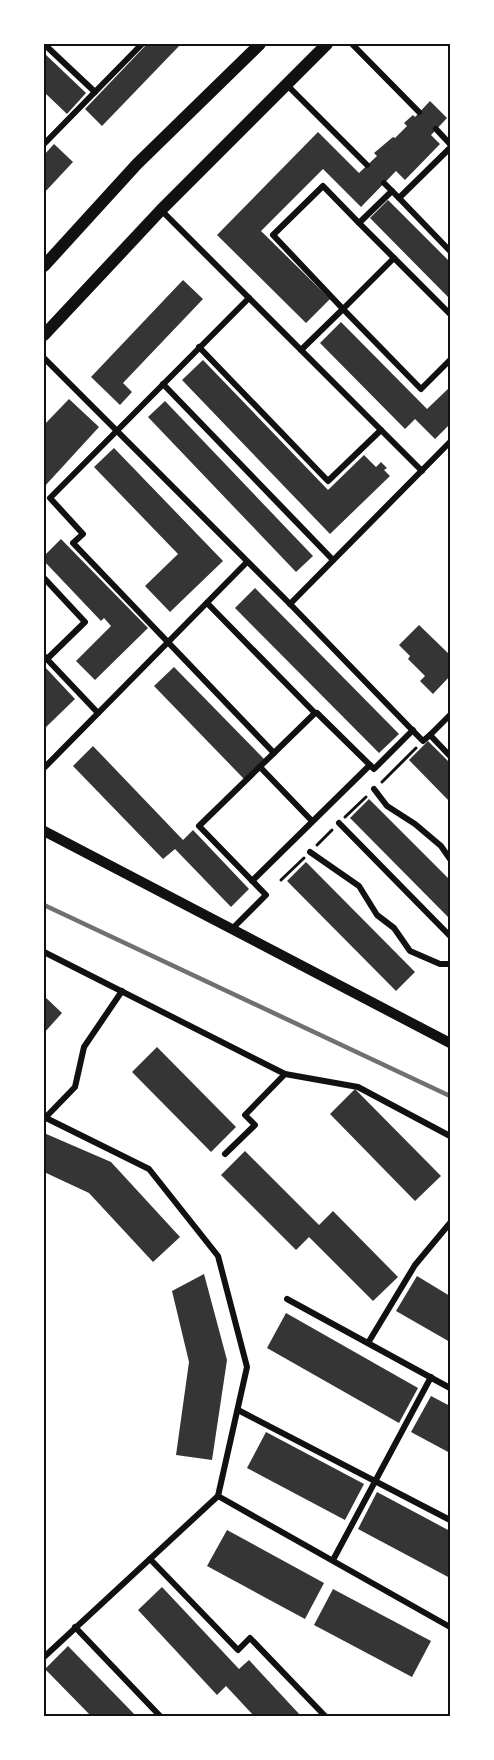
<svg xmlns="http://www.w3.org/2000/svg" width="494" height="1760" viewBox="0 0 494 1760" font-family="Literata,serif">
<style>
.building{fill:#353535}
.lines{fill:none;stroke-linecap:round;stroke-linejoin:round}
.path{stroke:#111;stroke-width:3}
.minor{stroke:#111;stroke-width:6}
.tertiary{stroke:#111;stroke-width:10}
.primary{stroke:#111;stroke-width:12}
.rail{stroke:#707070;stroke-width:4.5}
.neatline{fill:none;stroke:#111;stroke-width:2}
</style>
<rect width="100%" height="100%" fill="#fff"/>
<g class="building">
<path d="M147 44H181L102 126 85 109Z"/>
<path d="M44 53 86 93 67 114 44 92Z"/>
<path d="M430 101 447 118 431 135 440 144 405 180 396 171 361 207 323 169 261 231 330 299 306 323 217 235 318 132 359 173 377 156 374 153 393 137 395 138 407 126 404 123 413 115 415 117Z"/>
<path d="M54 144 73 162 44 193V155Z"/>
<path d="M388 200 450 262V299L370 218Z"/>
<path d="M183 280 203 299 123 383 132 392 120 405 91 377Z"/>
<path d="M341 322 427 409 450 387V424L435 439 415 419 405 429 320 343Z"/>
<path d="M203 360 328 490 364 455 376 467 381 462 387 468 384 470 390 476 330 534 182 380Z"/>
<path d="M69 399 99 427 44 487V425Z"/>
<path d="M165 401 313 556 296 572 148 417Z"/>
<path d="M114 448 223 561 170 612 145 586 178 554 94 467Z"/>
<path d="M61 539 148 628 95 680 76 661 111 626 104 618 101 621 44 561V556Z"/>
<path d="M255 588 399 734 379 753 235 608Z"/>
<path d="M419 625 450 655V676L433 694 420 681 425 676 408 659 410 656 399 645Z"/>
<path d="M44 666 75 699 44 729Z"/>
<path d="M174 667 265 760 245 780 154 686Z"/>
<path d="M428 741 450 763V802L409 760Z"/>
<path d="M93 746 183 840 193 830 249 889 231 907 175 849 163 859 73 766Z"/>
<path d="M369 799 450 880V919L350 818Z"/>
<path d="M306 862 415 972 396 991 287 881Z"/>
<path d="M44 996 62 1013 44 1033Z"/>
<path d="M157 1047 236 1127 211 1152 132 1072Z"/>
<path d="M355 1089 441 1176 415 1201 330 1114Z"/>
<path d="M44 1133 111 1162 180 1237 153 1262 89 1193 44 1172Z"/>
<path d="M245 1151 319 1225 333 1211 398 1277 373 1301 309 1237 296 1250 221 1175Z"/>
<path d="M204 1274 227 1360 212 1460 176 1455 189 1362 172 1291Z"/>
<path d="M417 1276 450 1296V1342L396 1311Z"/>
<path d="M286 1313 418 1388 399 1423 267 1348Z"/>
<path d="M431 1396 450 1406V1453L411 1432Z"/>
<path d="M266 1432 364 1484 345 1520 247 1468Z"/>
<path d="M377 1492 450 1531V1578L358 1529Z"/>
<path d="M227 1530 324 1583 305 1619 207 1566Z"/>
<path d="M162 1587 239 1669 249 1660 301 1716H254L226 1686 217 1695 138 1610Z"/>
<path d="M333 1589 431 1641 412 1677 314 1625Z"/>
<path d="M68 1646 136 1716H91L45 1669Z"/>
</g>
<g class="lines">
<g class="path">
<path d="M382 782 416 748"/>
<path d="M345 817 366 797"/>
<path d="M317 845 332 830"/>
<path d="M281 880 304 858"/>
</g>
<g class="minor">
<path d="M44 44 95 92"/>
<path d="M352 44 419 112"/>
<path d="M287 85 367 165"/>
<path d="M436 129 450 144"/>
<path d="M44 144 142 44"/>
<path d="M450 148 399 198 450 251"/>
<path d="M384 183 392 191"/>
<path d="M399 198 392 191 359 223 450 314"/>
<path d="M161 210 422 471"/>
<path d="M394 258 343 309 421 389 450 360"/>
<path d="M249 298 50 498 83 534 73 543 274 753"/>
<path d="M199 347 328 481 381 430"/>
<path d="M301 350 343 309 273 235 323 186 359 223"/>
<path d="M44 358 290 604 419 737 423 741 430 735 450 756"/>
<path d="M163 384 333 560"/>
<path d="M44 578 85 622 47 659"/>
<path d="M207 603 315 713 199 826 266 895 232 929"/>
<path d="M290 604 450 442"/>
<path d="M44 656 98 713"/>
<path d="M317 713 374 769 413 730"/>
<path d="M430 735 450 715"/>
<path d="M260 767 312 821"/>
<path d="M44 768 247 562"/>
<path d="M374 789 387 806 415 824 441 846 450 859"/>
<path d="M339 823 450 936"/>
<path d="M310 852 359 886 377 915 394 928 410 951 440 964H450"/>
<path d="M252 881 370 765"/>
<path d="M44 952 285 1074 245 1115 255 1125 225 1154"/>
<path d="M285 1074 358 1087 450 1136"/>
<path d="M44 1117 149 1169 218 1256 247 1367 218 1496 450 1627"/>
<path d="M45 1118 75 1087 84 1047 122 991"/>
<path d="M287 1299 450 1388"/>
<path d="M368 1343 415 1265 450 1223"/>
<path d="M238 1410 450 1520"/>
<path d="M150 1559 238 1650 250 1638 325 1716"/>
<path d="M333 1560 431 1377"/>
<path d="M75 1627 160 1716"/>
<path d="M44 1657 218 1496"/>
</g>
<path class="tertiary" d="M44 831 450 1043"/>
<g class="primary">
<path d="M44 266 137 164 260 44"/>
<path d="M44 335 161 210 327 44"/>
</g>
<path class="rail" d="M44 905 450 1096"/>
</g>
<rect width="494" height="1760" fill="none" stroke="#ffffff" stroke-width="90"/>
<rect x="45" y="45" width="404" height="1670" class="neatline"/>
</svg>
